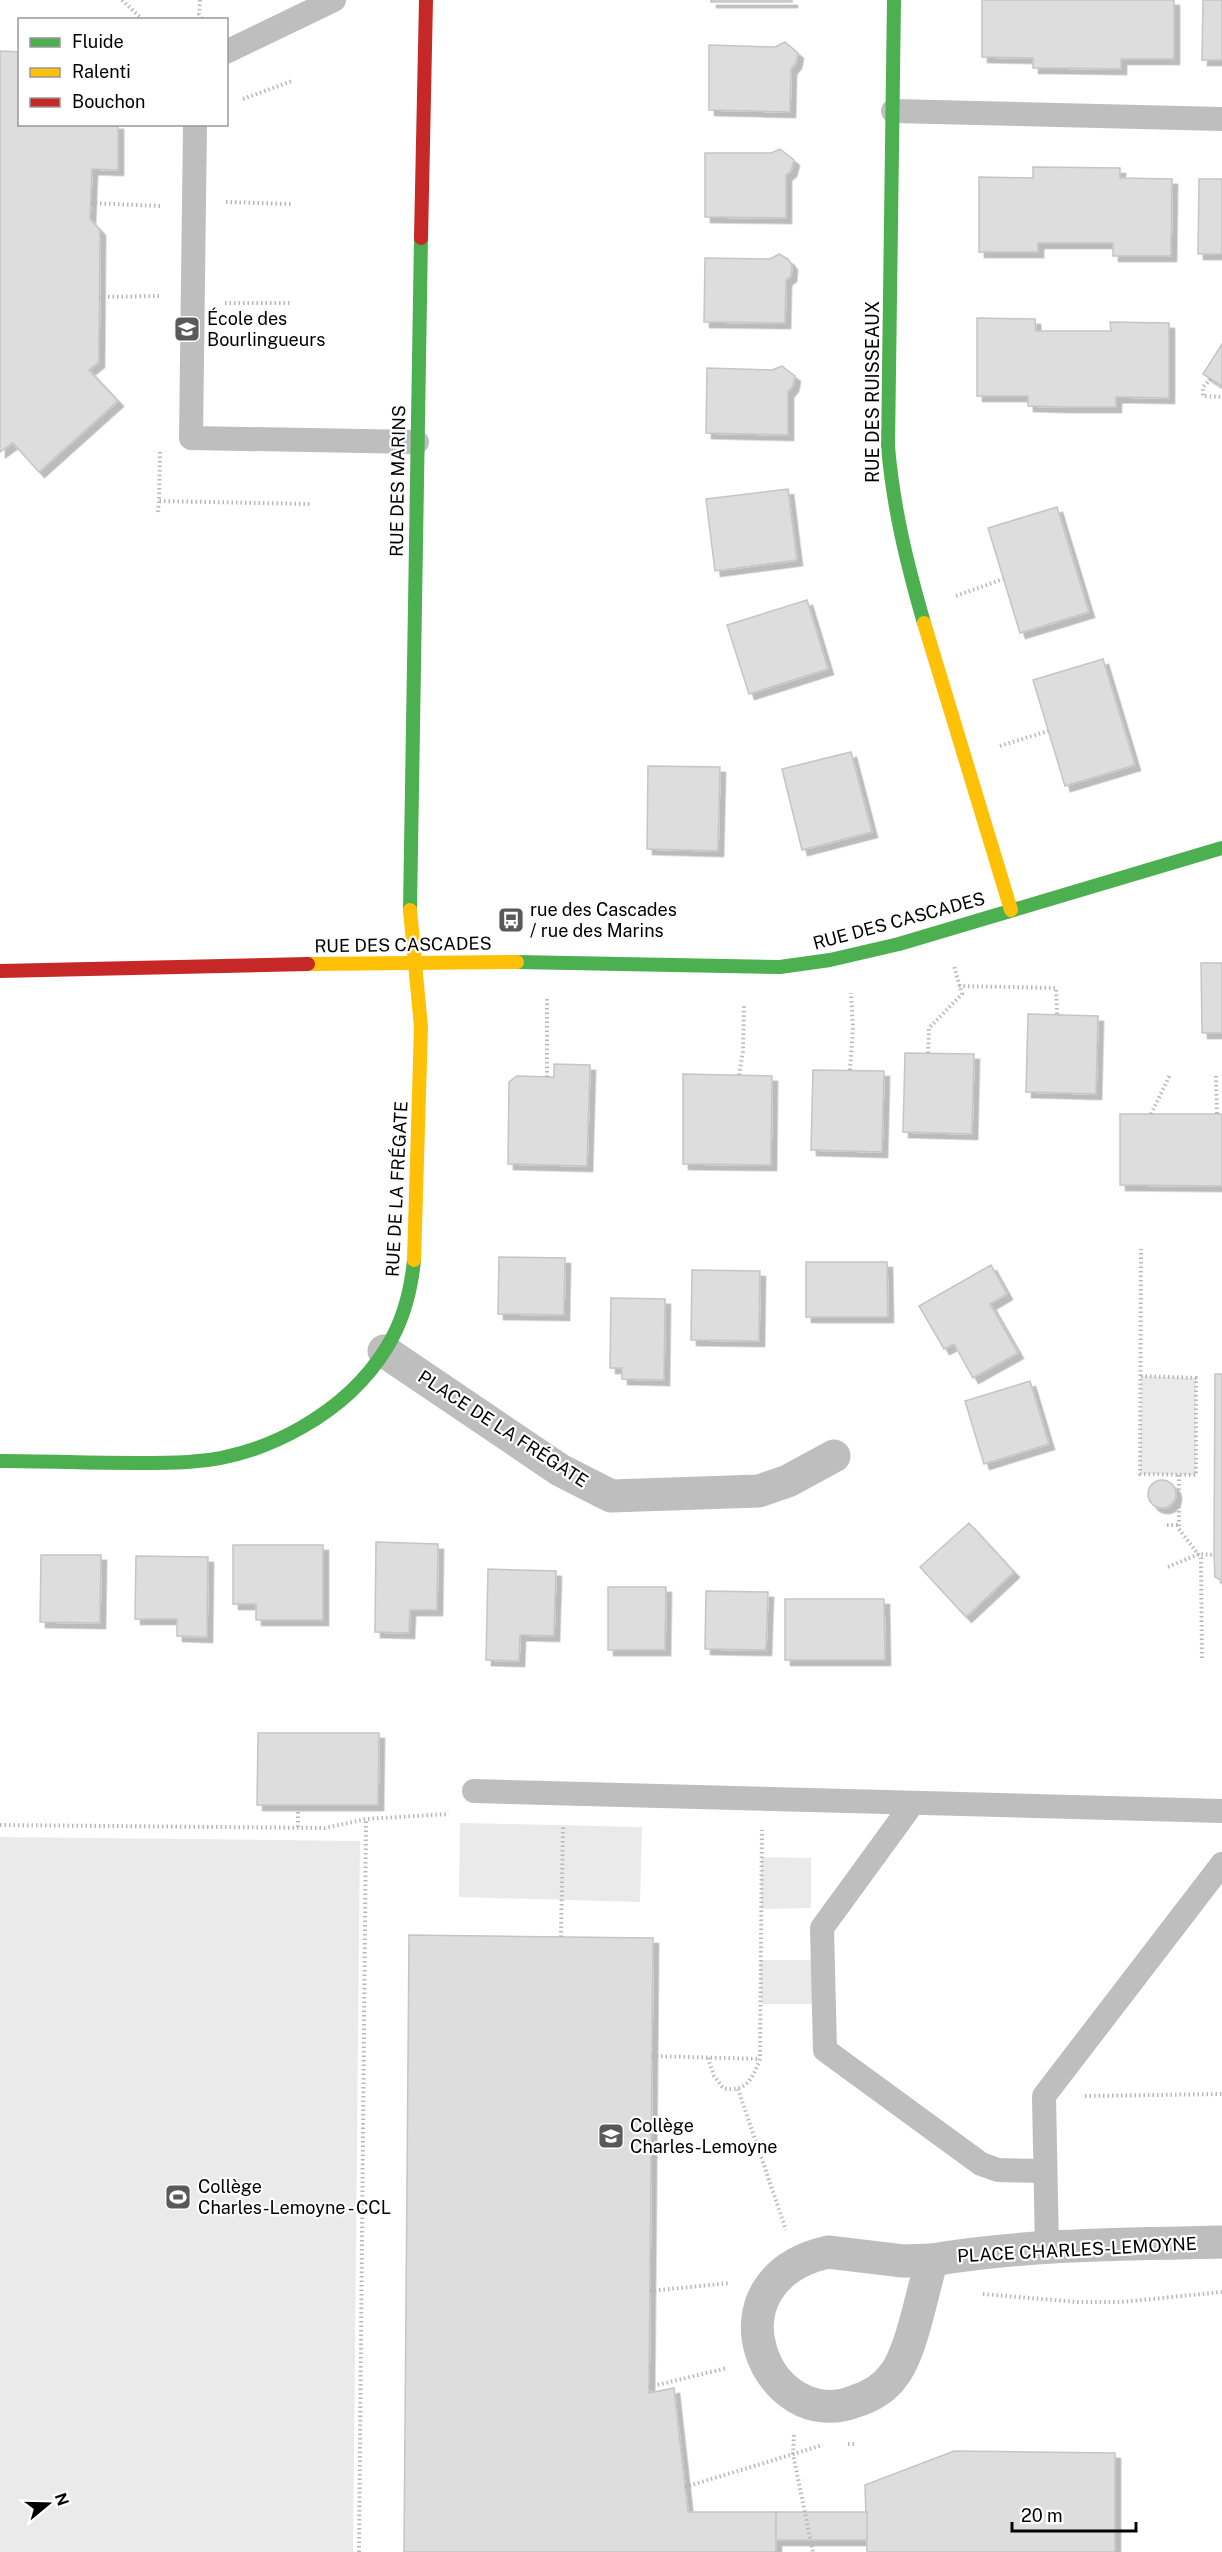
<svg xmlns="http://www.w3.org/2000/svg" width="1222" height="2552" viewBox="0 0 1222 2552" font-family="'Public Sans',sans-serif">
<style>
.green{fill:#eaeaea}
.building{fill:#ddd;stroke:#c5c5c5;stroke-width:1.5;filter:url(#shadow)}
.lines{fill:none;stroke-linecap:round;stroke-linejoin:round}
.path{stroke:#b8b8b8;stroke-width:4;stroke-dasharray:1.5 3;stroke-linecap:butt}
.lane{stroke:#bebebe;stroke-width:24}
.street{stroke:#bebebe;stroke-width:33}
.fast{stroke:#4caf50;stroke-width:14}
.slow{stroke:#ffc107;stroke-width:14}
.jam{stroke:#c62828;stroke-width:14}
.labels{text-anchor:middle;stroke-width:4.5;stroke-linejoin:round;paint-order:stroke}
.poi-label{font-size:18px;fill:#000;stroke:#fff;text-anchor:start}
.street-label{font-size:18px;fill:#000;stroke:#fff}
</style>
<defs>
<filter id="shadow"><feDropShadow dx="5.5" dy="5.5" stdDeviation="0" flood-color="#0004"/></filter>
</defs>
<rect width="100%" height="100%" fill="#fff"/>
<g class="green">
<path d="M1141 1376 1196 1378V1475L1140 1474Z"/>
<path d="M460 1823 642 1827 640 1902 459 1897Z"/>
<path d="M0 1837 360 1841 353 2552H0Z"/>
<path d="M761 1857 811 1858V1908L761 1909Z"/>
<path d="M760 1960H813V2004H761Z"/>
</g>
<g class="building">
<rect x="711" y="0" width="81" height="2"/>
<path d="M982 0H1174V59H1121V69L1047 68H1033V58L982 57Z"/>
<path d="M1203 0H1222V60H1202Z"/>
<path d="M785 42 798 53 796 63 791 69 790 112 709 110V45L775 47Z"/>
<path d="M0 51 20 52V124H118V170L92 169 90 219 100 230 99 362 89 370 118 401 39 472 13 443 0 452Z"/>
<path d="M780 149 794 160 791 171 786 175V218L705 217V153H771Z"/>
<path d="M1033 167 1120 168V178L1172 179 1171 256H1113V243H1038V252H979V177L1033 178Z"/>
<path d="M1199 179H1222V254H1198Z"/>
<path d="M779 254 788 259 792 265 791 276 786 280 785 323 704 322 705 258 770 259Z"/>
<path d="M977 318 1035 319 1036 331H1111L1110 322 1169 323V398L1116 397V407H1063L1028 406V396H977Z"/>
<path d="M1222 344V386L1203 374Z"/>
<path d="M782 366 795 376 793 386 788 392V435L706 433 707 368 772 370Z"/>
<path d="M788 489 797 560 715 571 706 499Z"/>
<path d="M1057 507 1089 612 1020 633 988 528Z"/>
<path d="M807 600 828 669 749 694 727 625Z"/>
<path d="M1103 659 1135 765 1065 786 1033 680Z"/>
<path d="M851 752 872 832 802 850 782 769Z"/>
<path d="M648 766 720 767 718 851 647 849Z"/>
<path d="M1201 963H1222V1033H1202Z"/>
<path d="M1028 1014 1098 1016 1096 1094 1026 1092Z"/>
<path d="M905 1053 974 1054 972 1134 903 1132Z"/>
<path d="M554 1064 590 1065 587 1166 508 1164 509 1082 517 1076 554 1077Z"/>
<path d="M813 1070 884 1071 882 1152 811 1150Z"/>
<path d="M683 1074 772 1076 771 1165 683 1164Z"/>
<path d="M1120 1114H1222V1186L1120 1185Z"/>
<path d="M499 1257 565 1258 564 1315 498 1314Z"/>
<path d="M806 1262H887L888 1317H806Z"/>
<path d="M991 1265 1007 1294 990 1304 1018 1353 973 1378 954 1344 944 1349 919 1306Z"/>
<path d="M692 1270 760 1271 759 1341 691 1340Z"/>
<path d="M611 1298 665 1299 664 1380 622 1379V1368H610Z"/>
<path d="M1215 1374H1222V1581L1215 1577 1214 1555Z"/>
<path d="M1030 1381 1049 1444 984 1464 965 1401Z"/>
<circle cx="1162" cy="1494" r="14"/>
<path d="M969 1523 1014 1572 966 1617 920 1567Z"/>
<path d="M376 1542 438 1544 437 1610H410L409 1633 375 1632Z"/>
<path d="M233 1545H323V1620H256V1604H233Z"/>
<path d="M41 1555H101L100 1623 40 1622Z"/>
<path d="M136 1556 208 1557 207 1637 177 1636V1619H135Z"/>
<path d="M488 1569 556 1571 554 1636 520 1635 519 1661 486 1660Z"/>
<path d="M608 1587H666L665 1650H608Z"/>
<path d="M706 1591 768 1592 766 1650 705 1649Z"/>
<path d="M785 1599H884L885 1660H785Z"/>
<path d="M258 1733H379L378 1805H257Z"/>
<path d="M409 1935 653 1938 649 2393 674 2388 688 2512H776V2552H404Z"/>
<path d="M954 2451 1115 2453V2552H867L865 2485Z"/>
<rect x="776" y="2512" width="91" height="28"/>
</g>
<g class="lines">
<g class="path">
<path d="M122 0 143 20"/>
<path d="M200 0 199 14 203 20"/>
<path d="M243 99 292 81"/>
<path d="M226 202 291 204"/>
<path d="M91 203 160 206"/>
<path d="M99 297 159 296"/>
<path d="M225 303H290"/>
<path d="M1211 379 1203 387V396L1222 397"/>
<path d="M160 452 159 501 310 504"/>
<path d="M158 512 159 501"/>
<path d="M956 596 1003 579"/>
<path d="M1000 746 1048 731"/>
<path d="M959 986 1056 988 1057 1014"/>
<path d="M928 1053 929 1028 962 994 954 966"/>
<path d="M850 1070 853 1028 851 993"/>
<path d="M739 1075 743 1051 744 1004"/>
<path d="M1216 1076 1217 1114"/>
<path d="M547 1077V999"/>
<path d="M1151 1114 1170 1075"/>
<path d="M1141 1376 1196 1378V1475L1140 1474 1141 1249"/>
<path d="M1179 1475V1529L1201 1558 1202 1660"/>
<path d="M1167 1525H1179"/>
<path d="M1168 1567 1199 1554 1214 1555"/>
<path d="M0 1825 325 1828 366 1819 449 1814"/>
<path d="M298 1827V1805"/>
<path d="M561 1937 563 1827"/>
<path d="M652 2056 760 2059"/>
<path d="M708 2058 714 2076 723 2088C746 2093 753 2078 760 2059L762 1830"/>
<path d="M738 2089 786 2230"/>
<path d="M1085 2096 1222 2094"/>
<path d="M650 2291 730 2283"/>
<path d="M983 2294 1078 2302H1122L1222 2292"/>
<path d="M649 2387 727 2368"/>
<path d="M794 2435 793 2454 813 2552"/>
<path d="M848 2444H857"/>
<path d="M685 2487 823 2445"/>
<path d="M359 2552 366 1819"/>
</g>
<g class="lane">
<path d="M226 52 334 0"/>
<path d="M893 111 1222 119"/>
<path d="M195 124 191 438 417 442"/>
<path d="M474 1791 1222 1811"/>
<path d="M913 1803 822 1928 825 2050 981 2164 998 2170 1044 2171"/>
<path d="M1047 2249 1044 2096 1222 1864"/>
</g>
<g class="street">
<path d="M384 1351 560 1470 611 1496 759 1491 788 1481 834 1456"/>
<path d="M828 2252 903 2261 932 2260C922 2291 912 2353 893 2376 884 2389 871 2396 856 2401 767 2437 701 2281 828 2252Z"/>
<path d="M932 2260C1027 2244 1126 2244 1222 2242"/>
</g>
<g class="fast">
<path d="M894 0 888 446C893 507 907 564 924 623"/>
<path d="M410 910 421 238"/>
<path d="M517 962 780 967 830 960 899 944 1222 848"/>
<path d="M0 1461C62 1461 126 1465 188 1462 264 1458 347 1413 387 1347 403 1321 411 1291 414 1260"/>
</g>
<g class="slow">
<path d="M924 623 1011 910"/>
<path d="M410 910 421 1027 414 1260"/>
<path d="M308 964 517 962"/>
</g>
<g class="jam">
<path d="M421 238 426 0"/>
<path d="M0 971 308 964"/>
</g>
</g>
<defs>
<symbol id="school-square" viewBox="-11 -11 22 22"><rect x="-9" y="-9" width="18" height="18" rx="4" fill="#595959" stroke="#fff"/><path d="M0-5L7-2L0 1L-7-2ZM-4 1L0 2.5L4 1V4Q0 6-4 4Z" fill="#fff"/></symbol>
<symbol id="bus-square" viewBox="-11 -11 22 22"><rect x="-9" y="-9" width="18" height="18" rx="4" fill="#595959" stroke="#fff"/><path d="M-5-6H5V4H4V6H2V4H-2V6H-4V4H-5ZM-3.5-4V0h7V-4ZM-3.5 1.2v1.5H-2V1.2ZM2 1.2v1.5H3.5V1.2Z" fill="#fff"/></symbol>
<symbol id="stadium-square" viewBox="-11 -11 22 22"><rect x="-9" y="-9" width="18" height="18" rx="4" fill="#595959" stroke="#fff"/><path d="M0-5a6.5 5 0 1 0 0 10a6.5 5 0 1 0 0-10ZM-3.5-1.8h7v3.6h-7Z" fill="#fff"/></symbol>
</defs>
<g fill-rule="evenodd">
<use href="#school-square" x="172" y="314" width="30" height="30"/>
<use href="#bus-square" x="496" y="905" width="30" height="30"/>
<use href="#school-square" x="596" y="2121" width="30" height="30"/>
<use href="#stadium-square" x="163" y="2182" width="30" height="30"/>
</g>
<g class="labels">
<g class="poi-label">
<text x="207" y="325">École des<tspan x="207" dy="21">Bourlingueurs</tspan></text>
<text x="530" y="916">rue des Cascades<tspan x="530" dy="21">/ rue des Marins</tspan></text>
<text x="630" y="2132">Collège<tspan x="630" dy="21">Charles-Lemoyne</tspan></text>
<text x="198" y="2193">Collège<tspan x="198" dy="21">Charles-Lemoyne - CCL</tspan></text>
</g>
<g class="street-label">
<text transform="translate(873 392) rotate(-90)" y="6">RUE DES RUISSEAUX</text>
<text transform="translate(398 481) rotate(-89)" y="6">RUE DES MARINS</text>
<text transform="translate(899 921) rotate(-15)" y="6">RUE DES CASCADES</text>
<text transform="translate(403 945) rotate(-1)" y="6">RUE DES CASCADES</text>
<text transform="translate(397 1189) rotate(-87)" y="6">RUE DE LA FRÉGATE</text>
<text transform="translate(503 1429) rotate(33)" y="6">PLACE DE LA FRÉGATE</text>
<text transform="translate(1077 2250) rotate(-3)" y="6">PLACE CHARLES-LEMOYNE</text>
</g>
</g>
<rect x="18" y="18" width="210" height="108" fill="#ffffff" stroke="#999999" stroke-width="1.5"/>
<rect x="30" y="38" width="30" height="9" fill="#4caf50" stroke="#999999" stroke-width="1.5"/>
<text x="72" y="48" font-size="18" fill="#000000">Fluide</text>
<rect x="30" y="68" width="30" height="9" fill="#ffc107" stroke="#999999" stroke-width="1.5"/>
<text x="72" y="78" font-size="18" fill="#000000">Ralenti</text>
<rect x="30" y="98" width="30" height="9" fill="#c62828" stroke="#999999" stroke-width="1.5"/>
<text x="72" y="108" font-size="18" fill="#000000">Bouchon</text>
<g transform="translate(48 2504) rotate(71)" stroke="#ffffff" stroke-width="4.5" paint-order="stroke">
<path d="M0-4.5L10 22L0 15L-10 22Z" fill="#000000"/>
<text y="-9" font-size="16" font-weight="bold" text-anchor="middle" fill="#000000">N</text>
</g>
<path d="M1012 2522v9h124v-9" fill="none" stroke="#000000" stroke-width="3"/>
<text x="1021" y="2522" font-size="18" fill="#000000" stroke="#ffffff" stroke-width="4.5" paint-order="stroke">20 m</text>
</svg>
